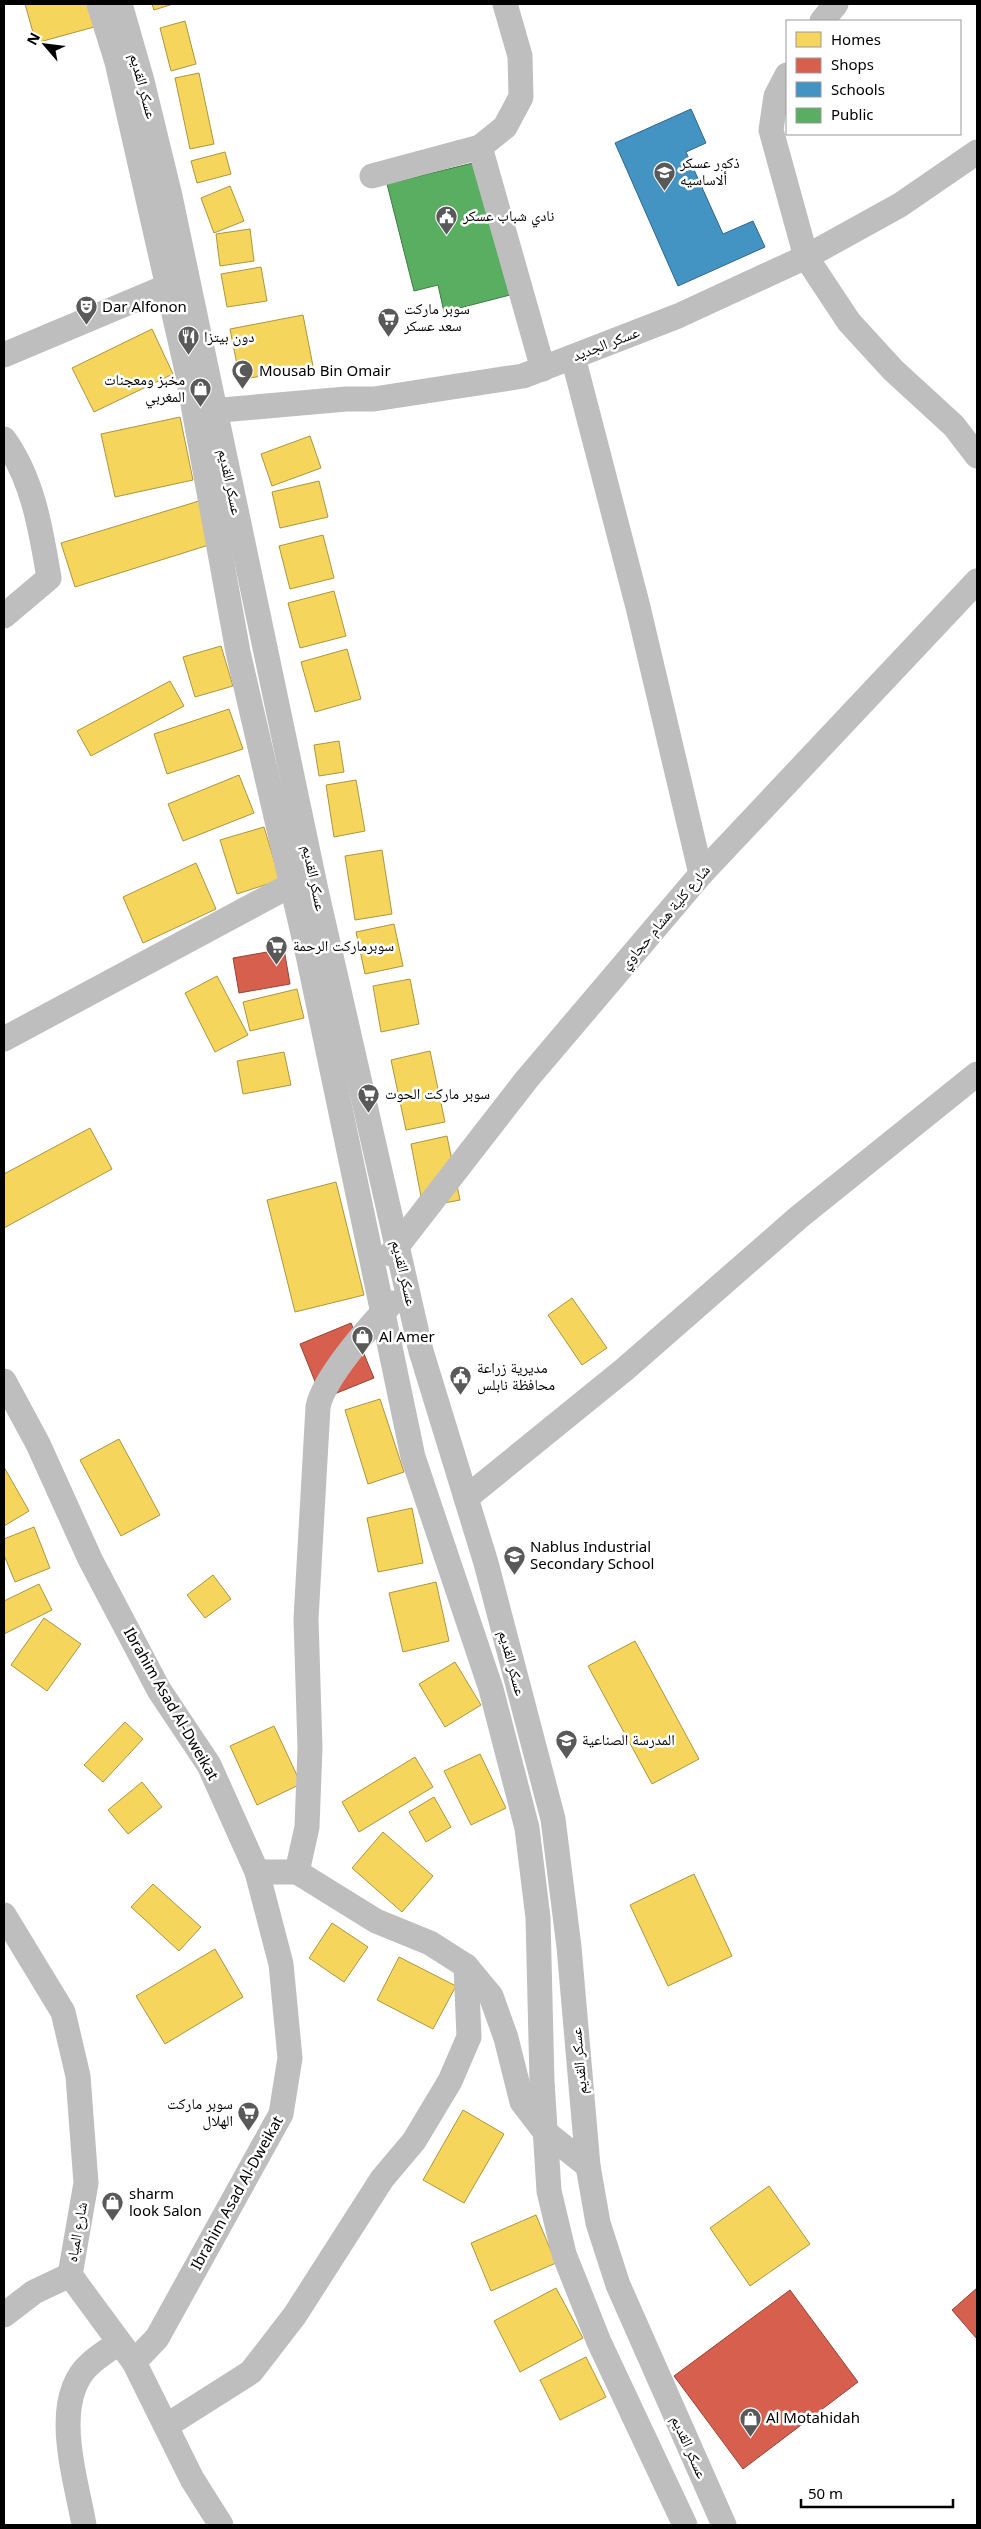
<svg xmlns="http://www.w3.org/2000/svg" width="981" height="2529" viewBox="0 0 981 2529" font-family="'Noto Sans','Noto Naskh Arabic',sans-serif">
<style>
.homes{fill:#f6d55c;stroke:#ac9540}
.shops{fill:#d6604d;stroke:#964336}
.schools{fill:#4393c3;stroke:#2f6788}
.public{fill:#5aae61;stroke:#3f7a44}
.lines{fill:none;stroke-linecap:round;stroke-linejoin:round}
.minor{stroke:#bebebe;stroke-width:25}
.labels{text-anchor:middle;stroke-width:5;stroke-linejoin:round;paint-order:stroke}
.street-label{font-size:15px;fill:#000;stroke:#fff}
.poi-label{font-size:15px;fill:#000;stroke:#fff;text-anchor:start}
</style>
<rect width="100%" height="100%" fill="#fff"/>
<g class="homes">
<path d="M25 4H88L94 27 36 43Z"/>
<path d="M152 4H173L154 10Z"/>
<path d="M185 21 196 64 171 71 160 28Z"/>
<path d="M199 73 214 144 190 149 175 78Z"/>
<path d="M225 152 231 174 197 183 191 161Z"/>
<path d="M230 186 244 221 214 233 201 198Z"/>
<path d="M250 229 254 261 220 266 216 234Z"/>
<path d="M261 267 267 301 227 307 221 274Z"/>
<path d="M303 315 313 366 240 380 230 329Z"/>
<path d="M152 329 173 374 94 412 72 368Z"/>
<path d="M180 417 193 480 115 497 101 434Z"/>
<path d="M310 436 321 468 272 486 261 454Z"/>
<path d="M319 481 328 517 280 528 272 492Z"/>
<path d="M199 501 212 544 75 587 61 543Z"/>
<path d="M323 535 334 578 290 589 279 546Z"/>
<path d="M334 591 346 636 300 648 288 603Z"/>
<path d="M221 646 233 686 195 697 183 657Z"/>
<path d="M347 649 361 699 315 712 301 662Z"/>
<path d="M170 681 184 706 91 756 77 731Z"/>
<path d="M229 709 243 749 167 774 154 734Z"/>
<path d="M339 741 344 772 319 776 314 745Z"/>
<path d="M239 775 254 813 183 841 168 804Z"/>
<path d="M356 780 365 831 334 837 326 785Z"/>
<path d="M264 827 280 880 237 894 220 840Z"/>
<path d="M382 850 392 914 355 920 345 856Z"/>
<path d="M196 863 216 909 143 943 123 897Z"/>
<path d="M394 924 403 966 365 974 356 932Z"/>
<path d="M217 976 248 1035 215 1052 185 993Z"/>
<path d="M410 979 419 1024 381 1032 373 986Z"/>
<path d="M297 989 304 1018 250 1031 243 1002Z"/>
<path d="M430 1051 445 1122 406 1130 391 1060Z"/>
<path d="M284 1052 291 1085 243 1094 237 1061Z"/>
<path d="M90 1128 112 1169 4 1228V1174Z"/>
<path d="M447 1136 460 1200 423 1207 411 1144Z"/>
<path d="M336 1182 364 1295 295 1312 267 1200Z"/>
<path d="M572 1298 607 1348 582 1365 548 1315Z"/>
<path d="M380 1399 404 1472 368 1484 345 1410Z"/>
<path d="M119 1439 160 1515 121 1536 80 1460Z"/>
<path d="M4 1467 29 1511 4 1526Z"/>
<path d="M412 1508 423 1563 378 1572 367 1518Z"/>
<path d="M34 1527 50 1568 15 1582 4 1555V1539Z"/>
<path d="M213 1575 231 1599 205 1618 187 1595Z"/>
<path d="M436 1582 449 1641 403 1652 389 1593Z"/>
<path d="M39 1584 52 1610 4 1634V1601Z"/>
<path d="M44 1618 81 1644 47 1691 11 1665Z"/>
<path d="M635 1641 699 1759 652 1784 588 1666Z"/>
<path d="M455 1662 481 1705 445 1727 419 1684Z"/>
<path d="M125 1722 143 1739 103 1782 84 1765Z"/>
<path d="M274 1726 301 1784 257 1805 230 1746Z"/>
<path d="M480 1754 506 1808 471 1825 444 1771Z"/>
<path d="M415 1757 433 1787 359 1832 342 1802Z"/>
<path d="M142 1782 162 1807 128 1834 108 1810Z"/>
<path d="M434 1797 451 1827 426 1842 409 1812Z"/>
<path d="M383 1832 433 1876 402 1912 352 1868Z"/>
<path d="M694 1874 732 1956 668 1986 630 1905Z"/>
<path d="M153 1884 201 1927 179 1951 131 1907Z"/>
<path d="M332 1923 368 1947 344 1982 309 1958Z"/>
<path d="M215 1949 243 1997 165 2044 136 1996Z"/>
<path d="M399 1957 456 1986 433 2029 377 2000Z"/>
<path d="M463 2110 504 2134 464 2203 423 2180Z"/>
<path d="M769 2186 810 2244 750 2286 710 2228Z"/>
<path d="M536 2215 556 2263 491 2291 471 2243Z"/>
<path d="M556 2288 583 2338 520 2372 494 2321Z"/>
<path d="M586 2357 606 2397 560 2420 540 2380Z"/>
</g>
<g class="shops">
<path d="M284 949 290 984 239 993 233 958Z"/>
<path d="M351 1323 374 1378 322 1399 300 1344Z"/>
<path d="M977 2288V2339L952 2310Z"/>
<path d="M790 2290 858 2382 743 2469 674 2376Z"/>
</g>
<path class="schools" d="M691 109 706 143 686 152 723 234 753 221 765 247 678 286 615 143Z"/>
<path class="public" d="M477 162 510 295 444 312 438 285 414 291 387 184Z"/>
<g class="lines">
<g class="minor">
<path d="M99 4 117 62 187 371 238 652 308 955 413 1457 491 1689 527 1828 538 1918 542 2081 549 2191 564 2254 599 2342 685 2525"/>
<path d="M120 4 142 81 170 196 316 890 421 1351 486 1563 553 1819 569 1947 588 2166 598 2223 618 2285 724 2525"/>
<path d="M822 21 836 4"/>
<path d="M787 75 776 96 771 130 806 257 849 322 893 370 954 426 977 456"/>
<path d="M480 147 543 369"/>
<path d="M372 176 480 147 505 127 521 97 520 56 505 4"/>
<path d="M4 355 168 286"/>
<path d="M573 357 638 607 701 874"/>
<path d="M199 412 346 399H374L523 376 678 316 806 257 900 205 977 152"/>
<path d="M4 439C33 479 41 530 49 578L4 616"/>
<path d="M4 1039 291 885 308 888"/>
<path d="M391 1254 527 1079 701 874 977 581"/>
<path d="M4 1381 38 1444 90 1559 159 1690 209 1765 257 1872 281 1964 290 2058 281 2114 157 2338 134 2362"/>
<path d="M466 1498 625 1369 799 1217 977 1074"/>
<path d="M257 1872H297L376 1921 430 1943 466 1966 491 1996 506 2038 522 2102 545 2132 588 2166"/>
<path d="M297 1872 307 1827 310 1748 306 1619 318 1407C323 1379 371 1324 392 1303"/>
<path d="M4 1915 63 2012 78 2076 86 2183 70 2275 134 2362 192 2479 221 2525"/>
<path d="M4 2315 34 2292 70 2275"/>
<path d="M166 2426 251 2372 295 2315 382 2179 414 2141 450 2081 469 2037 466 1966"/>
<path d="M84 2525C76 2478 49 2399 91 2363 100 2355 110 2349 119 2343"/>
</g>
</g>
<defs>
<symbol id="school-pin" viewBox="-11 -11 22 30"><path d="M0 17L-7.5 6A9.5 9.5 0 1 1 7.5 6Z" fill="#595959" stroke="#fff"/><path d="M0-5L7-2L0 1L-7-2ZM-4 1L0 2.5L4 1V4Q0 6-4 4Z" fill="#fff"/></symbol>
<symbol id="civic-pin" viewBox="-11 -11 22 30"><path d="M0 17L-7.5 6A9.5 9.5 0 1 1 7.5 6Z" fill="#595959" stroke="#fff"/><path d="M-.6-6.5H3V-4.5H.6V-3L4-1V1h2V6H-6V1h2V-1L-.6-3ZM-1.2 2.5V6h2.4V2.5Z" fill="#fff"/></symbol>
<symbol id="theatre-pin" viewBox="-11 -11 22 30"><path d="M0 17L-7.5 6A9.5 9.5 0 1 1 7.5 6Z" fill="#595959" stroke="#fff"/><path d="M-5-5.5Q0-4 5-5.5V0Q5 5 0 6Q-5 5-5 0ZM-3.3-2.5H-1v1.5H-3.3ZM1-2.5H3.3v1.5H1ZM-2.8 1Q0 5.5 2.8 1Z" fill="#fff"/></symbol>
<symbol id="supermarket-pin" viewBox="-11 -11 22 30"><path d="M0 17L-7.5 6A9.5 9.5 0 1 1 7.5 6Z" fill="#595959" stroke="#fff"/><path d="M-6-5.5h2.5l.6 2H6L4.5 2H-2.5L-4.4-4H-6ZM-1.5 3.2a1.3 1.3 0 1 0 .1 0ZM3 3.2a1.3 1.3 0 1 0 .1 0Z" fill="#fff"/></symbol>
<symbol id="restaurant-pin" viewBox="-11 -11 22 30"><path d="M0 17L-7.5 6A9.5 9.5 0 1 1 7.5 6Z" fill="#595959" stroke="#fff"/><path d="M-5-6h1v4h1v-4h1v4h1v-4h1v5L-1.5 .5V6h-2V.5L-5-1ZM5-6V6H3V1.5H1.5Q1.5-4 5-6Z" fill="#fff"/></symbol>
<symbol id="mosque-pin" viewBox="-11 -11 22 30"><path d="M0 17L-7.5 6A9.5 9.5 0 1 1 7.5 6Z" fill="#595959" stroke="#fff"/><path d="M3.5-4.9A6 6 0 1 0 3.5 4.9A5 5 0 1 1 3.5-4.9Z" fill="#fff"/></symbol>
<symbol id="shop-pin" viewBox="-11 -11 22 30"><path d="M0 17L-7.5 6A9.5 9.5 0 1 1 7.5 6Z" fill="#595959" stroke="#fff"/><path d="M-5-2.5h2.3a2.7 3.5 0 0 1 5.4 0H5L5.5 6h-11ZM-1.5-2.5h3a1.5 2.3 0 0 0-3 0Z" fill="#fff"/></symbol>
</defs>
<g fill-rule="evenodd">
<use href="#school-pin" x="652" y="160" width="25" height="34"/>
<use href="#civic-pin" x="434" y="204" width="25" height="34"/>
<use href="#theatre-pin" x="74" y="294" width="25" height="34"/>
<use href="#supermarket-pin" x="376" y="306" width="25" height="34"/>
<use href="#restaurant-pin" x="176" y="324" width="25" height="34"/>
<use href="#mosque-pin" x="230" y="358" width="25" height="34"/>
<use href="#shop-pin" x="188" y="376" width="25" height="34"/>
<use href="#supermarket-pin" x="264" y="934" width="25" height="34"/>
<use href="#supermarket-pin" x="356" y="1082" width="25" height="34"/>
<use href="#shop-pin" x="350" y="1324" width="25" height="34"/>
<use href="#civic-pin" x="448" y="1364" width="25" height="34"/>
<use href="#school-pin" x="502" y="1544" width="25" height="34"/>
<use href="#school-pin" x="554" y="1728" width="25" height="34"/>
<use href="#supermarket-pin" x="236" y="2100" width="25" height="34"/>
<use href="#shop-pin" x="100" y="2190" width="25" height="34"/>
<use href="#shop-pin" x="738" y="2406" width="25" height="34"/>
</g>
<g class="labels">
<g class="street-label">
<text transform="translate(143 86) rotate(75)" y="5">عسكر القديم</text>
<text transform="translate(606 344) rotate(-21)" y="5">عسكر الجديد</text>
<text transform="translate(230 482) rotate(78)" y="5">عسكر القديم</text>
<text transform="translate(314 878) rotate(78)" y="5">عسكر القديم</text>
<text transform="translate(665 917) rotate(-50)" y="5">شارع كلية هشام حجاوي</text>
<text transform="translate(404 1273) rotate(77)" y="5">عسكر القديم</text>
<text transform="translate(512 1663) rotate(75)" y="5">عسكر القديم</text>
<text transform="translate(171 1704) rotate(60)" y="5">Ibrahim Asad Al-Dweikat</text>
<text transform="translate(579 2061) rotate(-95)" y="5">عسكر القديم</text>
<text transform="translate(237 2193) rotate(-61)" y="5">Ibrahim Asad Al-Dweikat</text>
<text transform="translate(77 2232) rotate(-80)" y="5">شارع المياه</text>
<text transform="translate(689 2447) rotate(66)" y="5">عسكر القديم</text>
</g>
<g class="poi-label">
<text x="680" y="168">ذكور عسكر<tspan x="680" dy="17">ألاساسيه</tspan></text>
<text x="463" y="221">نادي شباب عسكر</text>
<text x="102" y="312">Dar Alfonon</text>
<text x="404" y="314">سوبر ماركت<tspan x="404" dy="17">سعد عسكر</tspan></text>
<text x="204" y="342">دون بيتزا</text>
<text x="259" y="376">Mousab Bin Omair</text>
<text x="185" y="385" text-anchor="end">مخبز ومعجنات<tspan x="185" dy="17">المغربي</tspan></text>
<text x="293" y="951">سوبرماركت الرحمة</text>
<text x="385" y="1099">سوبر ماركت الحوت</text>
<text x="379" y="1342">Al Amer</text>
<text x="477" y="1373">مديرية زراعة<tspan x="477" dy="17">محافظة نابلس</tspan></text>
<text x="530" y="1552">Nablus Industrial<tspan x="530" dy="17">Secondary School</tspan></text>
<text x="582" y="1745">المدرسة الصناعية</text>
<text x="233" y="2109" text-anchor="end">سوبر ماركت<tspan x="233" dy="17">الهلال</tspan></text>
<text x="129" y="2199">sharm<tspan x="129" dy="17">look Salon</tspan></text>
<text x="766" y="2423">Al Motahidah</text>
</g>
</g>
<rect width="981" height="2529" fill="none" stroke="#000000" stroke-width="10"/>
<rect x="786" y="20" width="175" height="115" fill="#ffffff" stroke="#999999"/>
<rect x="796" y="32" width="25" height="15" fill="#f6d55c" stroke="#999999"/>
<text x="831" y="45" font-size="15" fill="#000000">Homes</text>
<rect x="796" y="58" width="25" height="15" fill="#d6604d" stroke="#999999"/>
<text x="831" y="70" font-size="15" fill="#000000">Shops</text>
<rect x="796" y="82" width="25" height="15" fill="#4393c3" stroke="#999999"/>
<text x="831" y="95" font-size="15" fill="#000000">Schools</text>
<rect x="796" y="108" width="25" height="15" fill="#5aae61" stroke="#999999"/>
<text x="831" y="120" font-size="15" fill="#000000">Public</text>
<g transform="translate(45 45) rotate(298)" stroke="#ffffff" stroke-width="4" paint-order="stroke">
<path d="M0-4L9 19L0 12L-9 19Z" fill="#000000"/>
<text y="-8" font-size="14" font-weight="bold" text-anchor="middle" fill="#000000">N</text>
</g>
<path d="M801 2499v8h152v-8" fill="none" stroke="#000000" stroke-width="2.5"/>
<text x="808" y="2499" font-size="15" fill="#000000" stroke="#ffffff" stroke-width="4" paint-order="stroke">50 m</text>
</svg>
